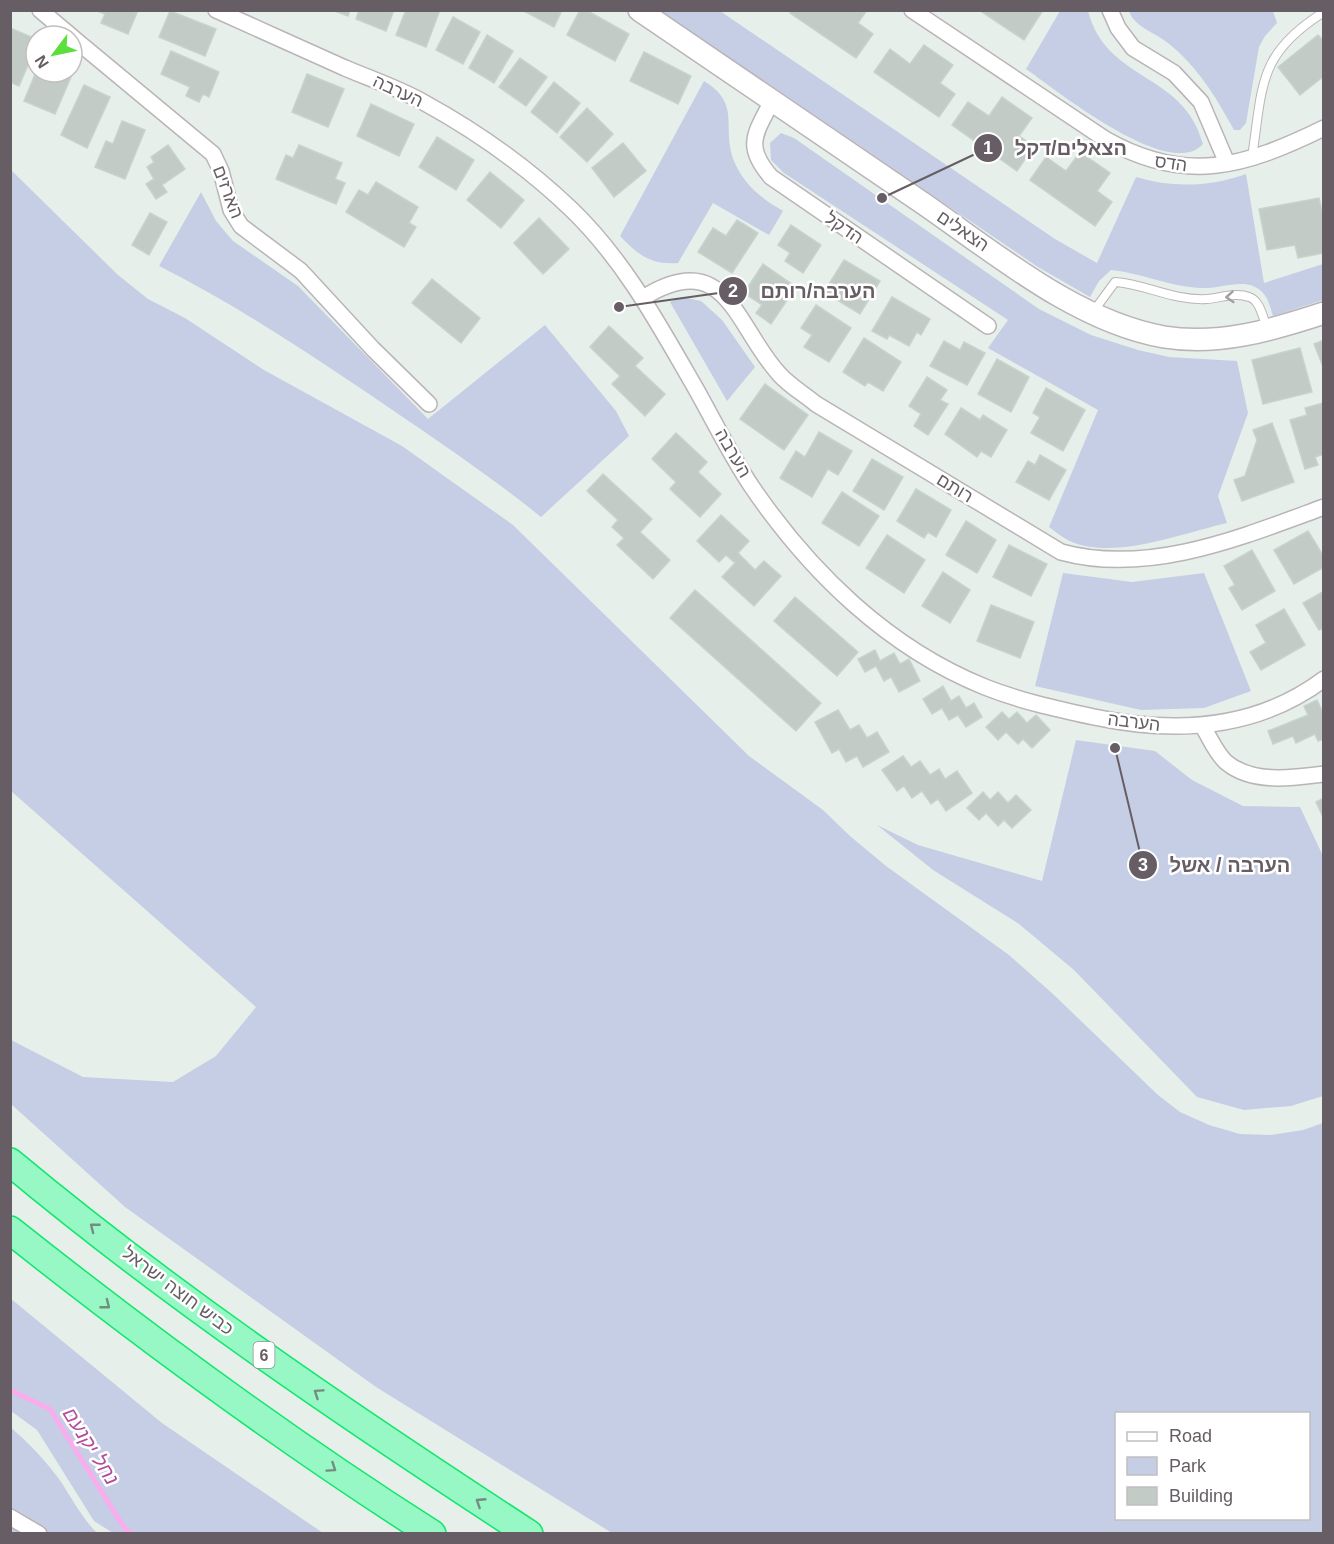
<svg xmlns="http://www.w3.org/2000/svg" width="1334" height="1544" viewBox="0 0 1334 1544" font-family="Arial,Heebo,sans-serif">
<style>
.green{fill:#c5cee5;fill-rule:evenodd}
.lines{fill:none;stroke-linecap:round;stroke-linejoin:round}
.stream{stroke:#faaded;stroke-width:5}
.building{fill:#c3cbc6;stroke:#c5d4cc;stroke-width:1.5}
.lane-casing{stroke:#bab4b8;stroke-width:10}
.street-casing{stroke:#bab4b8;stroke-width:18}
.secondary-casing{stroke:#bab3b8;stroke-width:24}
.highway-casing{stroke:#0ee86a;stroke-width:30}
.lane{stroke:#fff;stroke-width:8}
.street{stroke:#fff;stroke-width:15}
.secondary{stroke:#fff;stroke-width:21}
.highway{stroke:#97f7c5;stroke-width:27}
.oneway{stroke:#a39ea2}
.oneway2{stroke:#758c81}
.labels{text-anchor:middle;stroke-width:5;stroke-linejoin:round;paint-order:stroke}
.shield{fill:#fff;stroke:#948e92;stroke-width:1.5}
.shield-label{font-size:16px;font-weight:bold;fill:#665e64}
.street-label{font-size:18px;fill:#665e64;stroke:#fff}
.water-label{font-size:20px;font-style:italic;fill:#b44c9b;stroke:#fff}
.leader{fill:none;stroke:#665e64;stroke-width:2}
.callout-dot{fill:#665e64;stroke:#fff;stroke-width:2}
.mark-label{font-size:18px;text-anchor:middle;font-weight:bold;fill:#fff}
.callout-label{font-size:20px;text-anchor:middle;font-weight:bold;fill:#665e64;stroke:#fff;stroke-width:5;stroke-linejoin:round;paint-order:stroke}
</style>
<rect width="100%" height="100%" fill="#e7efeb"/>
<g class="green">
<path d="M661 11H720L1055 239 1097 263 1136 177C1172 188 1210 187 1246 174L1264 283 1323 264V300L1273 316C1269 303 1267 292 1253 286 1238 280 1218 289 1202 288 1170 287 1142 273 1111 270L1099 281 1090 297 1038 267Z"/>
<path d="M1060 11H1088C1107 83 1183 71 1203 144 1170 182 1056 90 1026 69Z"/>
<path d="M1129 11H1273L1277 23 1265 36 1259 47 1246 123 1240 130H1234C1216 97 1197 66 1168 43 1156 33 1134 27 1129 11Z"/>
<path d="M704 81C742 104 721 127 734 161 744 185 761 198 783 211L769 235 713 203 678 263C651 265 638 255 620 236Z"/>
<path d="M781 133 794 138 1039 309 1091 335 1138 350 1169 357 1237 361 1248 413 1218 496 1227 523C1183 533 1116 560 1072 542 1064 539 1056 532 1049 527L1098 410 988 348 1008 320 784 173 771 160 770 143Z"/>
<path d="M10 169 118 275 148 299 185 318 264 370 402 446 513 525 749 756 823 810 850 836 886 866 1009 955 1053 994 1158 1095 1180 1112 1209 1125 1240 1134 1271 1135 1303 1130 1323 1123V1533H612L376 1387 125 1207 11 1104V1040L83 1077 173 1082 216 1056 256 1007 11 791ZM1116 1414H1308V1518H1116Z"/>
<path d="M201 192 216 221 233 241 298 286 428 419 545 325 616 411 629 436 541 517C485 472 426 433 366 392 299 347 231 302 159 266Z"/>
<path d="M682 297 701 301 722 320 755 367 727 401 670 302Z"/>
<path d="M1063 573 1132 582 1204 573 1251 691 1204 708 1141 710 1035 686Z"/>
<path d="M1076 740 1155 751 1192 780 1243 806 1300 807 1323 856V1096L1291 1106 1244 1110 1197 1097 1074 970 1019 924 933 870 877 825 918 845 1042 881Z"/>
<path d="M10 1298 162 1423 323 1533H113L94 1521 37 1430 11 1411Z"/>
<path d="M10 1427C28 1442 45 1460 59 1479 72 1498 81 1517 97 1533H11Z"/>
</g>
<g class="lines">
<path class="stream" d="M10 1390 50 1409 125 1529 133 1534"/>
</g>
<g class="building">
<path d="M95 10H138L128 34 101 23 105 14Z"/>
<path d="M332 10H350L348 16Z"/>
<path d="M359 10H394L386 31 356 19Z"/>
<path d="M406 10H440L426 47 396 35Z"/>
<path d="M522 10H562L554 27Z"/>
<path d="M580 10H586L629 34 615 61 567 35Z"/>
<path d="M792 10H867L858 23 873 34 856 58 790 13Z"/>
<path d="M979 10H1043L1024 40Z"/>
<path d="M170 11 216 29 205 56 159 37Z"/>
<path d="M453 17 480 32 463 64 436 50Z"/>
<path d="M10 28 36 39V46L19 86 10 82Z"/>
<path d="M487 35 513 51 494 83 469 68Z"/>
<path d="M1318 35 1324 41V76L1300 95 1278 67Z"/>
<path d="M924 45 953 65 940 83 955 94 939 117 874 72 890 49 910 64Z"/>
<path d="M171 51 219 72 209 97 203 94 199 102 186 96 190 87 161 74Z"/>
<path d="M644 52 691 76 678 104 630 81Z"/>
<path d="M520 58 547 77 526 106 499 87Z"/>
<path d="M72 69 74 70 55 114 24 101 36 72H72Z"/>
<path d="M307 74 344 89 328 127 292 112Z"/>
<path d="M554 82 580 103 557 133 531 112Z"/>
<path d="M84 85 110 97 87 148 61 135Z"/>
<path d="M1002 97 1032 118 1019 136 1034 146 1017 171 952 125 968 102 989 116Z"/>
<path d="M371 104 414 124 399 156 357 136Z"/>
<path d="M587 108 613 134 587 162 560 137Z"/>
<path d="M122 121 145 130 125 179 95 167 106 141 113 144Z"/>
<path d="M437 137 474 160 456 190 419 167Z"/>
<path d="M623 143 646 171 614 197 592 168Z"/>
<path d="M168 145 185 169 162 185 167 192 156 199 146 184 154 179 147 167 154 162 151 157Z"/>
<path d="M299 145 342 163 335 179 345 183 336 204 276 179 286 155 293 158Z"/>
<path d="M1080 152 1110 173 1097 191 1112 202 1095 226 1030 180 1046 157 1066 171Z"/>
<path d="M490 172 524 200 501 228 467 200Z"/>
<path d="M376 182 418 207 409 223 416 227 404 247 346 212 359 190 368 195Z"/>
<path d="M1319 198 1324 220V253L1298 258 1295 245 1267 250 1259 209Z"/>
<path d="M150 213 167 222 149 255 132 245Z"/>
<path d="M539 218 569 249 543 274 514 243Z"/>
<path d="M737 220 758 233 732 273 698 252 713 228 726 236Z"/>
<path d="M791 225 821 245 803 273 785 261 790 253 778 245Z"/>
<path d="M844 260 880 281 860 314 824 292Z"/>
<path d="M763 264 796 287 771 324 756 313 762 305 744 293Z"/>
<path d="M432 279 480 318 461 343 412 303Z"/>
<path d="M892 297 930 319 921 335 917 332 909 346 889 335 887 339 872 331Z"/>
<path d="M816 305 851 328 829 362 804 347 812 335 801 328Z"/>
<path d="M609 326 643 358 635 366 665 394 645 416 612 384 620 376 590 347Z"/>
<path d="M864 338 901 362 883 391 868 382 865 386 843 372Z"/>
<path d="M1324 340V369L1314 344Z"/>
<path d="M944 341 960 350 964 342 985 353 967 385 930 366Z"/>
<path d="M1300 348 1312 392 1263 404 1252 360Z"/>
<path d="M997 359 1029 377 1011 412 978 394Z"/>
<path d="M927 377 947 390 940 400 948 404 928 435 914 426 921 414 909 406Z"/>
<path d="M765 384 808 415 784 450 740 419Z"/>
<path d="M1046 388 1085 410 1063 451 1031 433 1040 417 1033 413Z"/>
<path d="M1323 403 1324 454 1315 457 1318 465 1305 469 1290 420 1307 415 1305 408Z"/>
<path d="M961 408 980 420 983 415 1007 430 991 457 981 451 977 457 945 434Z"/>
<path d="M1272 423 1294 482 1242 501 1234 480 1245 476 1257 440 1253 430Z"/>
<path d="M819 432 852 451 838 475 828 469 812 497 780 478 796 451 805 457Z"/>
<path d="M676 433 707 462 698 472 721 494 700 517 670 489 676 482 652 459Z"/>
<path d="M1040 455 1066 470 1049 500 1016 482 1028 461 1035 465Z"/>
<path d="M872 459 903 477 884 510 853 491Z"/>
<path d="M603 474 652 519 640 532 670 560 653 579 617 545 624 538 612 527 618 520 587 491Z"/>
<path d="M916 489 951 510 936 537 928 532 924 538 897 521Z"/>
<path d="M842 492 879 516 859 546 822 523Z"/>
<path d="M721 515 749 541 738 553 755 570 764 561 781 576 754 606 722 577 735 563 726 555 719 562 697 541Z"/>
<path d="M966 521 996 540 977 573 946 555Z"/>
<path d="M1308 531 1324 557V567L1294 584 1274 550Z"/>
<path d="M887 535 925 560 904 593 866 568Z"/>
<path d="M1009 545 1047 564 1031 596 993 577Z"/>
<path d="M1252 550 1275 591 1242 610 1229 588 1235 585 1224 566Z"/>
<path d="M943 572 970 590 950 623 922 606Z"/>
<path d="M695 590 821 703 796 731 670 618Z"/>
<path d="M1324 591V628L1319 630 1303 603Z"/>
<path d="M795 597 858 652 837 676 774 621Z"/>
<path d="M991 605 1034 622 1020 658 977 641Z"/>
<path d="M1284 609 1305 645 1261 670 1250 652 1266 643 1256 625Z"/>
<path d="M875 650 880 661 894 653 900 664 909 659 920 681 899 692 891 677 884 681 876 666 865 672 858 659Z"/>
<path d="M943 686 951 701 959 696 966 708 974 703 982 717 966 727 958 715 949 720 942 708 932 714 923 699Z"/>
<path d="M1317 700 1324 715V739L1318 741 1315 734 1296 743 1293 736 1273 744 1268 731 1308 715 1304 706Z"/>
<path d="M838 710 850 730 859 725 867 738 877 732 889 752 863 767 857 756 846 762 839 749 832 753 815 722Z"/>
<path d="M1002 712 1009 719 1017 712 1027 723 1036 715 1050 730 1032 748 1023 739 1018 744 1006 732 998 740 986 727Z"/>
<path d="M903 756 911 767 920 761 930 775 939 769 945 779 957 771 972 793 946 811 938 799 931 804 922 791 912 798 904 786 897 791 882 770Z"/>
<path d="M983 792 990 800 998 792 1008 803 1016 795 1031 810 1012 828 1004 820 998 826 986 813 979 820 967 808Z"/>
<path d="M1324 798V819L1316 802Z"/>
</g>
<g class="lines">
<defs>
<g id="lane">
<path d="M1252 157C1263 86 1257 54 1324 12"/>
<path d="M1093 312 1115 282C1146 284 1173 301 1207 299 1220 298 1236 292 1249 297 1260 300 1263 318 1267 328"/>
</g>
<g id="street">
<path d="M40 10 71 36"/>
<path d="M216 10C259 29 302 49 345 68 371 79 398 88 423 102 476 131 527 167 571 209 625 261 659 325 696 389 714 421 731 456 752 487 810 572 888 648 985 687 1020 701 1057 709 1094 717 1174 734 1256 730 1324 679"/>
<path d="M912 10 1105 139C1186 185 1244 167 1324 128"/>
<path d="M1110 10 1118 28 1133 48 1174 73 1201 102 1227 163"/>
<path d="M72 37 213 154 221 171 231 210 241 226 301 271 373 349 429 404"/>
<path d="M772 101C755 134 744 146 771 177L988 326"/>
<path d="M643 298C727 245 736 328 780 375 790 386 804 394 816 404L1061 552C1149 576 1242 537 1324 507"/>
<path d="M1203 727C1210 738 1217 755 1227 763 1253 784 1293 778 1324 774"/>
<path d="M10 1517 39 1534"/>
</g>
<path id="secondary" d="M639 10C734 75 829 140 924 204 995 253 1077 322 1164 337 1219 346 1272 330 1324 313"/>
<g id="highway">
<path d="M10 1162C173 1298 351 1418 529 1534"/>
<path d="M10 1230C146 1338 286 1441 432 1534"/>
</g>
</defs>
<use href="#lane" class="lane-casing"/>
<use href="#street" class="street-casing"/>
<use href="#secondary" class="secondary-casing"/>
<use href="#highway" class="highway-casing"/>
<use href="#lane" class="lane"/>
<use href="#street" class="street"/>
<use href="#secondary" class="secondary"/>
<use href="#highway" class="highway"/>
</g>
<defs><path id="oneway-chevron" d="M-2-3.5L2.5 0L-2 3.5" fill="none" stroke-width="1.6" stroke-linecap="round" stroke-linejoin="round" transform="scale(1.5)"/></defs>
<use class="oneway" href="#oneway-chevron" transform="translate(1230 297) rotate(176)"/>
<g class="oneway2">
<use href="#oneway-chevron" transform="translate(94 1227) rotate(-142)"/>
<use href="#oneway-chevron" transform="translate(106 1305) rotate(38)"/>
<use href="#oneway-chevron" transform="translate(318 1393) rotate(-146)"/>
<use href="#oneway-chevron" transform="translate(332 1468) rotate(34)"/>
<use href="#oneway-chevron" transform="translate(480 1502) rotate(-147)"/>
</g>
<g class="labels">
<rect class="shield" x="253.5" y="1342" width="21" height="26" rx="4.5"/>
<g class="shield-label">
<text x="264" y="1361">6</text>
</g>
<g class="street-label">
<text transform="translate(398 91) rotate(25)" y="6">הערבה</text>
<text transform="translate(1171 163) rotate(8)" y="6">הדס</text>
<text transform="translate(228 192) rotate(69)" y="6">הארזים</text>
<text transform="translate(844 228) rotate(34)" y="6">הדקל</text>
<text transform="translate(963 231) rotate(34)" y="6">הצאלים</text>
<text transform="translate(733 453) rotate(60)" y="6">הערבה</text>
<text transform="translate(955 488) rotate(31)" y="6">רותם</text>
<text transform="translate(1134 722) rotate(7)" y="6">הערבה</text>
<text transform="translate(178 1291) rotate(37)" y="6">כביש חוצה ישראל</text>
</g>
<g class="water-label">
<text transform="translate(91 1446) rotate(58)" y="7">נחל יקנעם</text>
</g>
</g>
<path class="leader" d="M882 198L988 148M619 307L733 291M1115 748L1143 865"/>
<g class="callout-dot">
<circle cx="882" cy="198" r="6"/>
<circle cx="619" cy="307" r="6"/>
<circle cx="1115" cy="748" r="6"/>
<circle cx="988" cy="148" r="15"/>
<circle cx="733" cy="291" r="15"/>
<circle cx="1143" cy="865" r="15"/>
</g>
<g class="mark-label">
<text x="988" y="154">1</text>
<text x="733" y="297">2</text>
<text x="1143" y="871">3</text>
</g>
<g class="callout-label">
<text x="1071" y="155">הצאלים/דקל</text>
<text x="818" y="298">הערבה/רותם</text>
<text x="1230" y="872">הערבה / אשל</text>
</g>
<rect width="1334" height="1544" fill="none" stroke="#665e64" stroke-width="24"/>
<rect x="1115" y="1412" width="195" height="108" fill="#ffffff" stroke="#c2bfc1" stroke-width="1.5"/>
<rect x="1127" y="1432" width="30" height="9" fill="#ffffff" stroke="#c2bfc1" stroke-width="1.5"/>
<text x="1169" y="1442" font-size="18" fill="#665e64">Road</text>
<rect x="1127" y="1457" width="30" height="18" fill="#c5cee5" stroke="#c2bfc1" stroke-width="1.5"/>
<text x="1169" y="1472" font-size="18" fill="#665e64">Park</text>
<rect x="1127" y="1487" width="30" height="18" fill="#c3cbc6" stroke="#c2bfc1" stroke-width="1.5"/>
<text x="1169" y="1502" font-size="18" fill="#665e64">Building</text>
<g transform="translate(54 54) rotate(238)"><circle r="28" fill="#ffffff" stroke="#c2bfc1" stroke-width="1.5"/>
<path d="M0-4.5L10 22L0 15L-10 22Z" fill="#5cdf3d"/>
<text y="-9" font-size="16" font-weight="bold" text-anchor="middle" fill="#665e64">N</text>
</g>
</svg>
